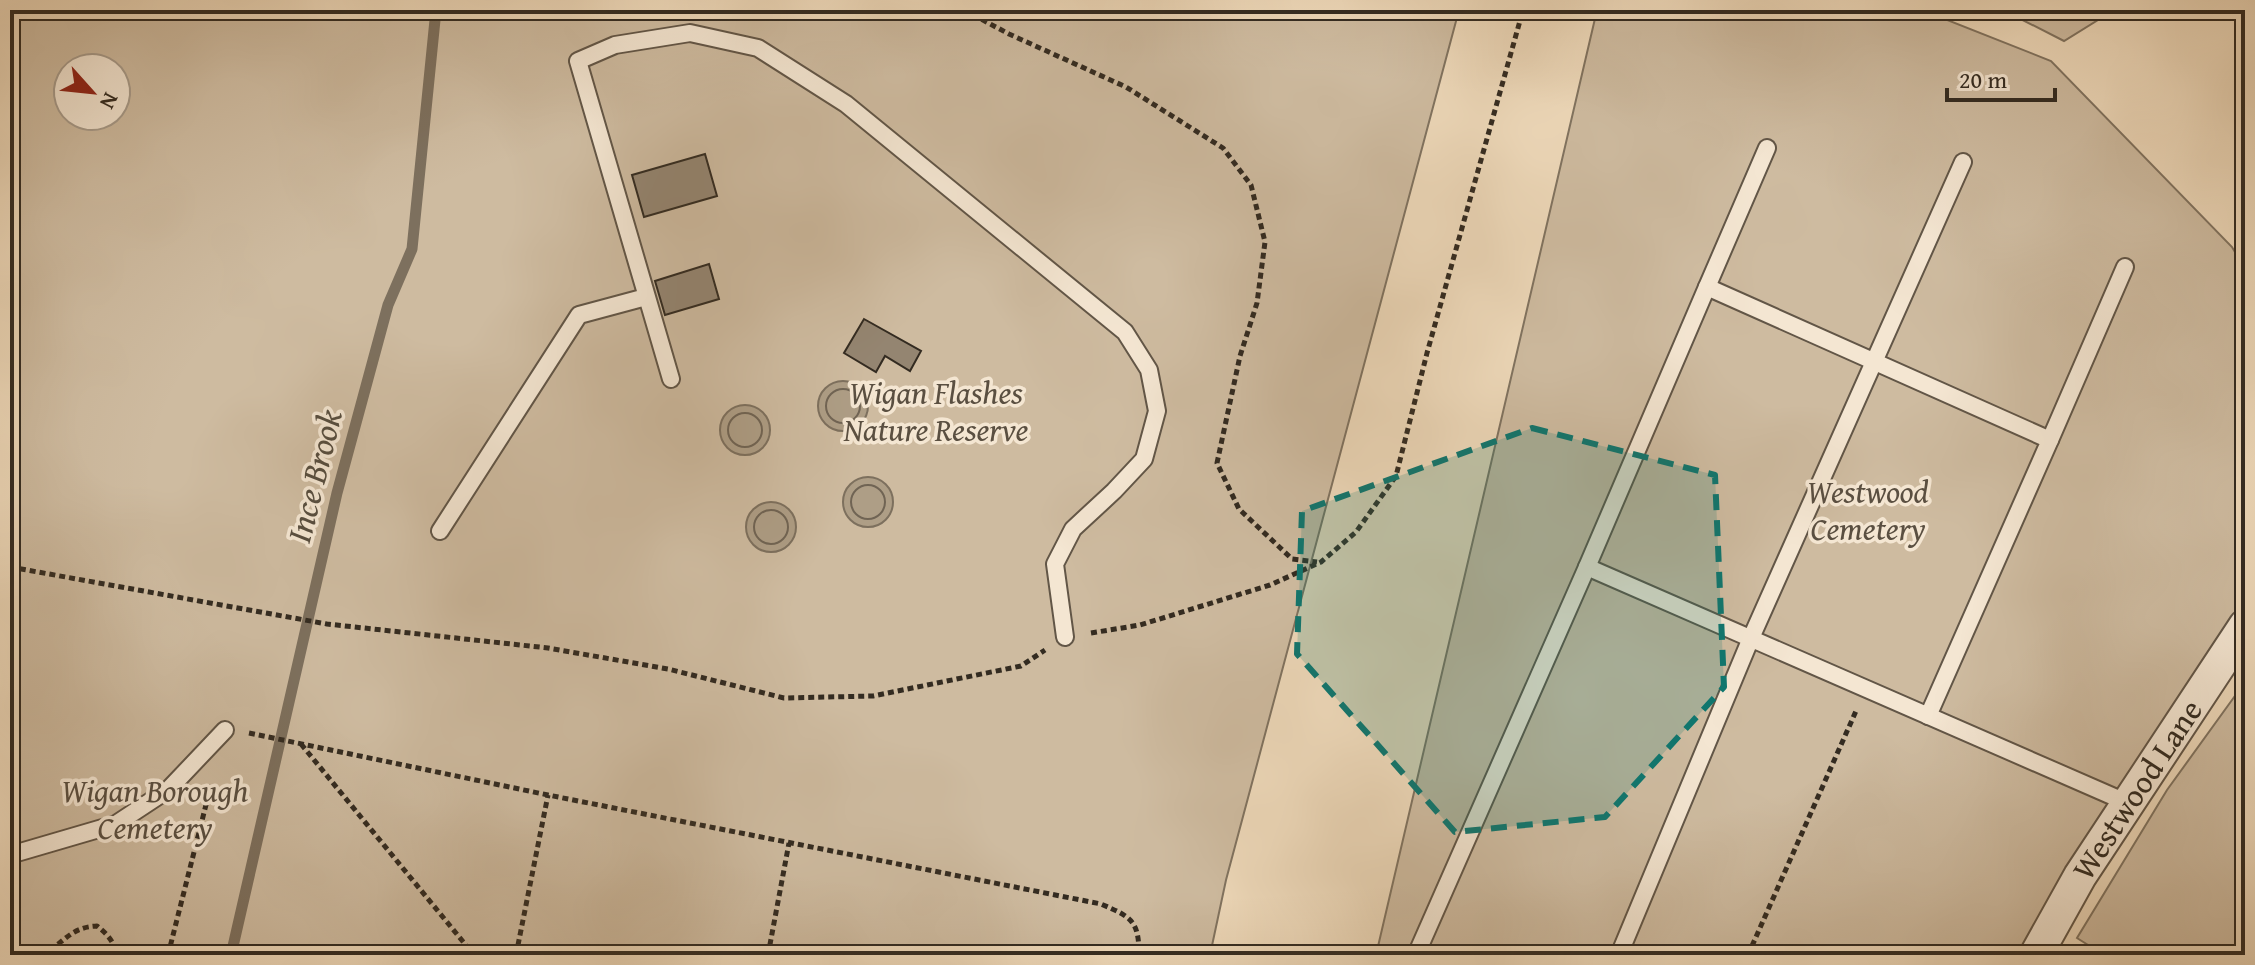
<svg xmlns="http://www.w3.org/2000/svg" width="2255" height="965" viewBox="0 0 2255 965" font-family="'Gentium Book Plus',serif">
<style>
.green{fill:#cebba0;stroke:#807360;stroke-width:2;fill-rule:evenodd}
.water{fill:#ae9e86;stroke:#7d705e;stroke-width:2}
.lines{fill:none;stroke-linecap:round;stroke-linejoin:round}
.shore{stroke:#706454;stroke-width:2}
.stream{stroke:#7d705e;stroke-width:11}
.building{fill:#948571;stroke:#332b21;stroke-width:2}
.lane-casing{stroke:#625647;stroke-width:20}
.street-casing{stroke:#625647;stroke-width:36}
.path{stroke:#332b21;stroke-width:5;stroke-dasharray:6 4;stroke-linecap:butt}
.lane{stroke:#f4e6d2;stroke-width:16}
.street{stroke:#f4e6d2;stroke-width:32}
.marked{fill:#0f766e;fill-opacity:0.2;stroke:#0f766e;stroke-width:6;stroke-dasharray:16 10;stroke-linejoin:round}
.labels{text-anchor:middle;stroke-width:7;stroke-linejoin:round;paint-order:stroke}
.park-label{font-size:32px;font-style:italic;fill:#5a4f41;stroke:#f4e6d2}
.street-label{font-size:32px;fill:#332b21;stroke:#f4e6d2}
.water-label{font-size:34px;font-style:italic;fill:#584e3f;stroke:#f4e6d2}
</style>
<rect width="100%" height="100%" fill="#eed9ba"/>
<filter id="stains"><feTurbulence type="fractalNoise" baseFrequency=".0025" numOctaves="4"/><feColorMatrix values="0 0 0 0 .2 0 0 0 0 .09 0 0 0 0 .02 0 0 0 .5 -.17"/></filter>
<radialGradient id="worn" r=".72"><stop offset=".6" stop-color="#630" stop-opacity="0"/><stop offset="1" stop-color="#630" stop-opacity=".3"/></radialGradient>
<g class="green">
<path d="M10 10H1459L1226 880 1210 955H10ZM68 68H116V116H68Z"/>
<path d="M1597 10H1922L2051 61 2232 247 2245 269V626L2036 955H1376Z"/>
<path d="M2003 10H2114L2064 41Z"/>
<path d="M2245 682V955H2104L2077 938 2167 790Z"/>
</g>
<g class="water">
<circle cx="843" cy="406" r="25"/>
<circle cx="745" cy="430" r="25"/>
<circle cx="868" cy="502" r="25"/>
<circle cx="771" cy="527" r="25"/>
</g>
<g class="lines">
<g class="shore">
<circle cx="843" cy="406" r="17"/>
<circle cx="745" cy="430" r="17"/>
<circle cx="868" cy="502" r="17"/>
<circle cx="771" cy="527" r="17"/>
</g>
<path class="stream" d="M231 955 337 493 388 305 412 249 436 10"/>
</g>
<g class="building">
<path d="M705 154 717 196 644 217 632 175Z"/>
<path d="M709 264 719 299 665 315 655 281Z"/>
<path d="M864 319 921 351 910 371 885 356 876 372 844 353Z"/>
</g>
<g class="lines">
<defs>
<g id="lane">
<path d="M1707 287 1767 148"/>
<path d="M671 379 578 61 615 45 690 33 758 48 846 104 1125 332 1149 370 1157 411 1144 459 1114 491 1073 529 1055 564 1065 637"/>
<path d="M2050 440 2125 267"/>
<path d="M440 531 579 315 646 297"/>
<path d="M1587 567 1707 287 2050 440 1928 716"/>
<path d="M10 855 116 824 169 789 225 730"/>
<path d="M1416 955 1587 567 2128 803"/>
<path d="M1619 955 1751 638 1963 162"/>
</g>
<g id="street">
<path id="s1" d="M2036 955 2080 876 2245 626"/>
</g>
</defs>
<use href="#lane" class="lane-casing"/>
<use href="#street" class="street-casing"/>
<g class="path">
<path d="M964 10 1009 34 1126 87 1223 148 1251 185 1265 242 1257 303 1240 356 1217 463 1239 509 1292 559 1317 562"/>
<path d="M10 567 327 624 548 648 668 669 784 698 873 696 1021 666 1045 650"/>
<path d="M1091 633 1140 625 1270 585 1321 562 1356 532 1396 476 1427 353 1523 10"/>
<path d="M249 733 548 795 1101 904C1131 917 1139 920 1139 955"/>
<path d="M301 744 474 955"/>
<path d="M41 955C63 945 69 927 97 926 107 934 115 942 116 955"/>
<path d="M168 955 211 785"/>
<path d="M516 955 548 795"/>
<path d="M768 955 789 843"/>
<path d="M1748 955 1856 711"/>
</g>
<use href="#lane" class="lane"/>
<use href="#street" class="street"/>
</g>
<path class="marked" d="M1532 428 1715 475 1724 687 1605 817 1455 832 1297 654 1302 511Z"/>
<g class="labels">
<g class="park-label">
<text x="936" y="404">Wigan Flashes<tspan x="936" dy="37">Nature Reserve</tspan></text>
<text x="1868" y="503">Westwood<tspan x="1868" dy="37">Cemetery</tspan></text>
<text x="155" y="802">Wigan Borough<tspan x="155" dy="37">Cemetery</tspan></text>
</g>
<g class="street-label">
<text dy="11" stroke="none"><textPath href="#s1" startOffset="194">Westwood Lane</textPath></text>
</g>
<g class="water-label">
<text transform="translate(314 476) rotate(-76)" y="12">Ince Brook</text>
</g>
</g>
<rect width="2255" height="965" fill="none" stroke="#eed9ba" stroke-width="40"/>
<rect x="12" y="12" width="2231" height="941" fill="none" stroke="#332b21" stroke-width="4"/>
<rect x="20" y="20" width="2215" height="925" fill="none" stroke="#332b21" stroke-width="2"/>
<g transform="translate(92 92) rotate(117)"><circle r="38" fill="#f4e6d2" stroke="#a79b8b" stroke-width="2"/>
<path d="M0-6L14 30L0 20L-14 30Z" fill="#8f2418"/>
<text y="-12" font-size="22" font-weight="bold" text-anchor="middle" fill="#332b21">N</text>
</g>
<path d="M1947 88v12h108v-12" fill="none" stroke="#332b21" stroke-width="4"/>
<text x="1959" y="88" font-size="24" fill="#332b21" stroke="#f4e6d2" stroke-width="6" paint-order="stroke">20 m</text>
<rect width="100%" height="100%" filter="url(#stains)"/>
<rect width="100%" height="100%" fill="url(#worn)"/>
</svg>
